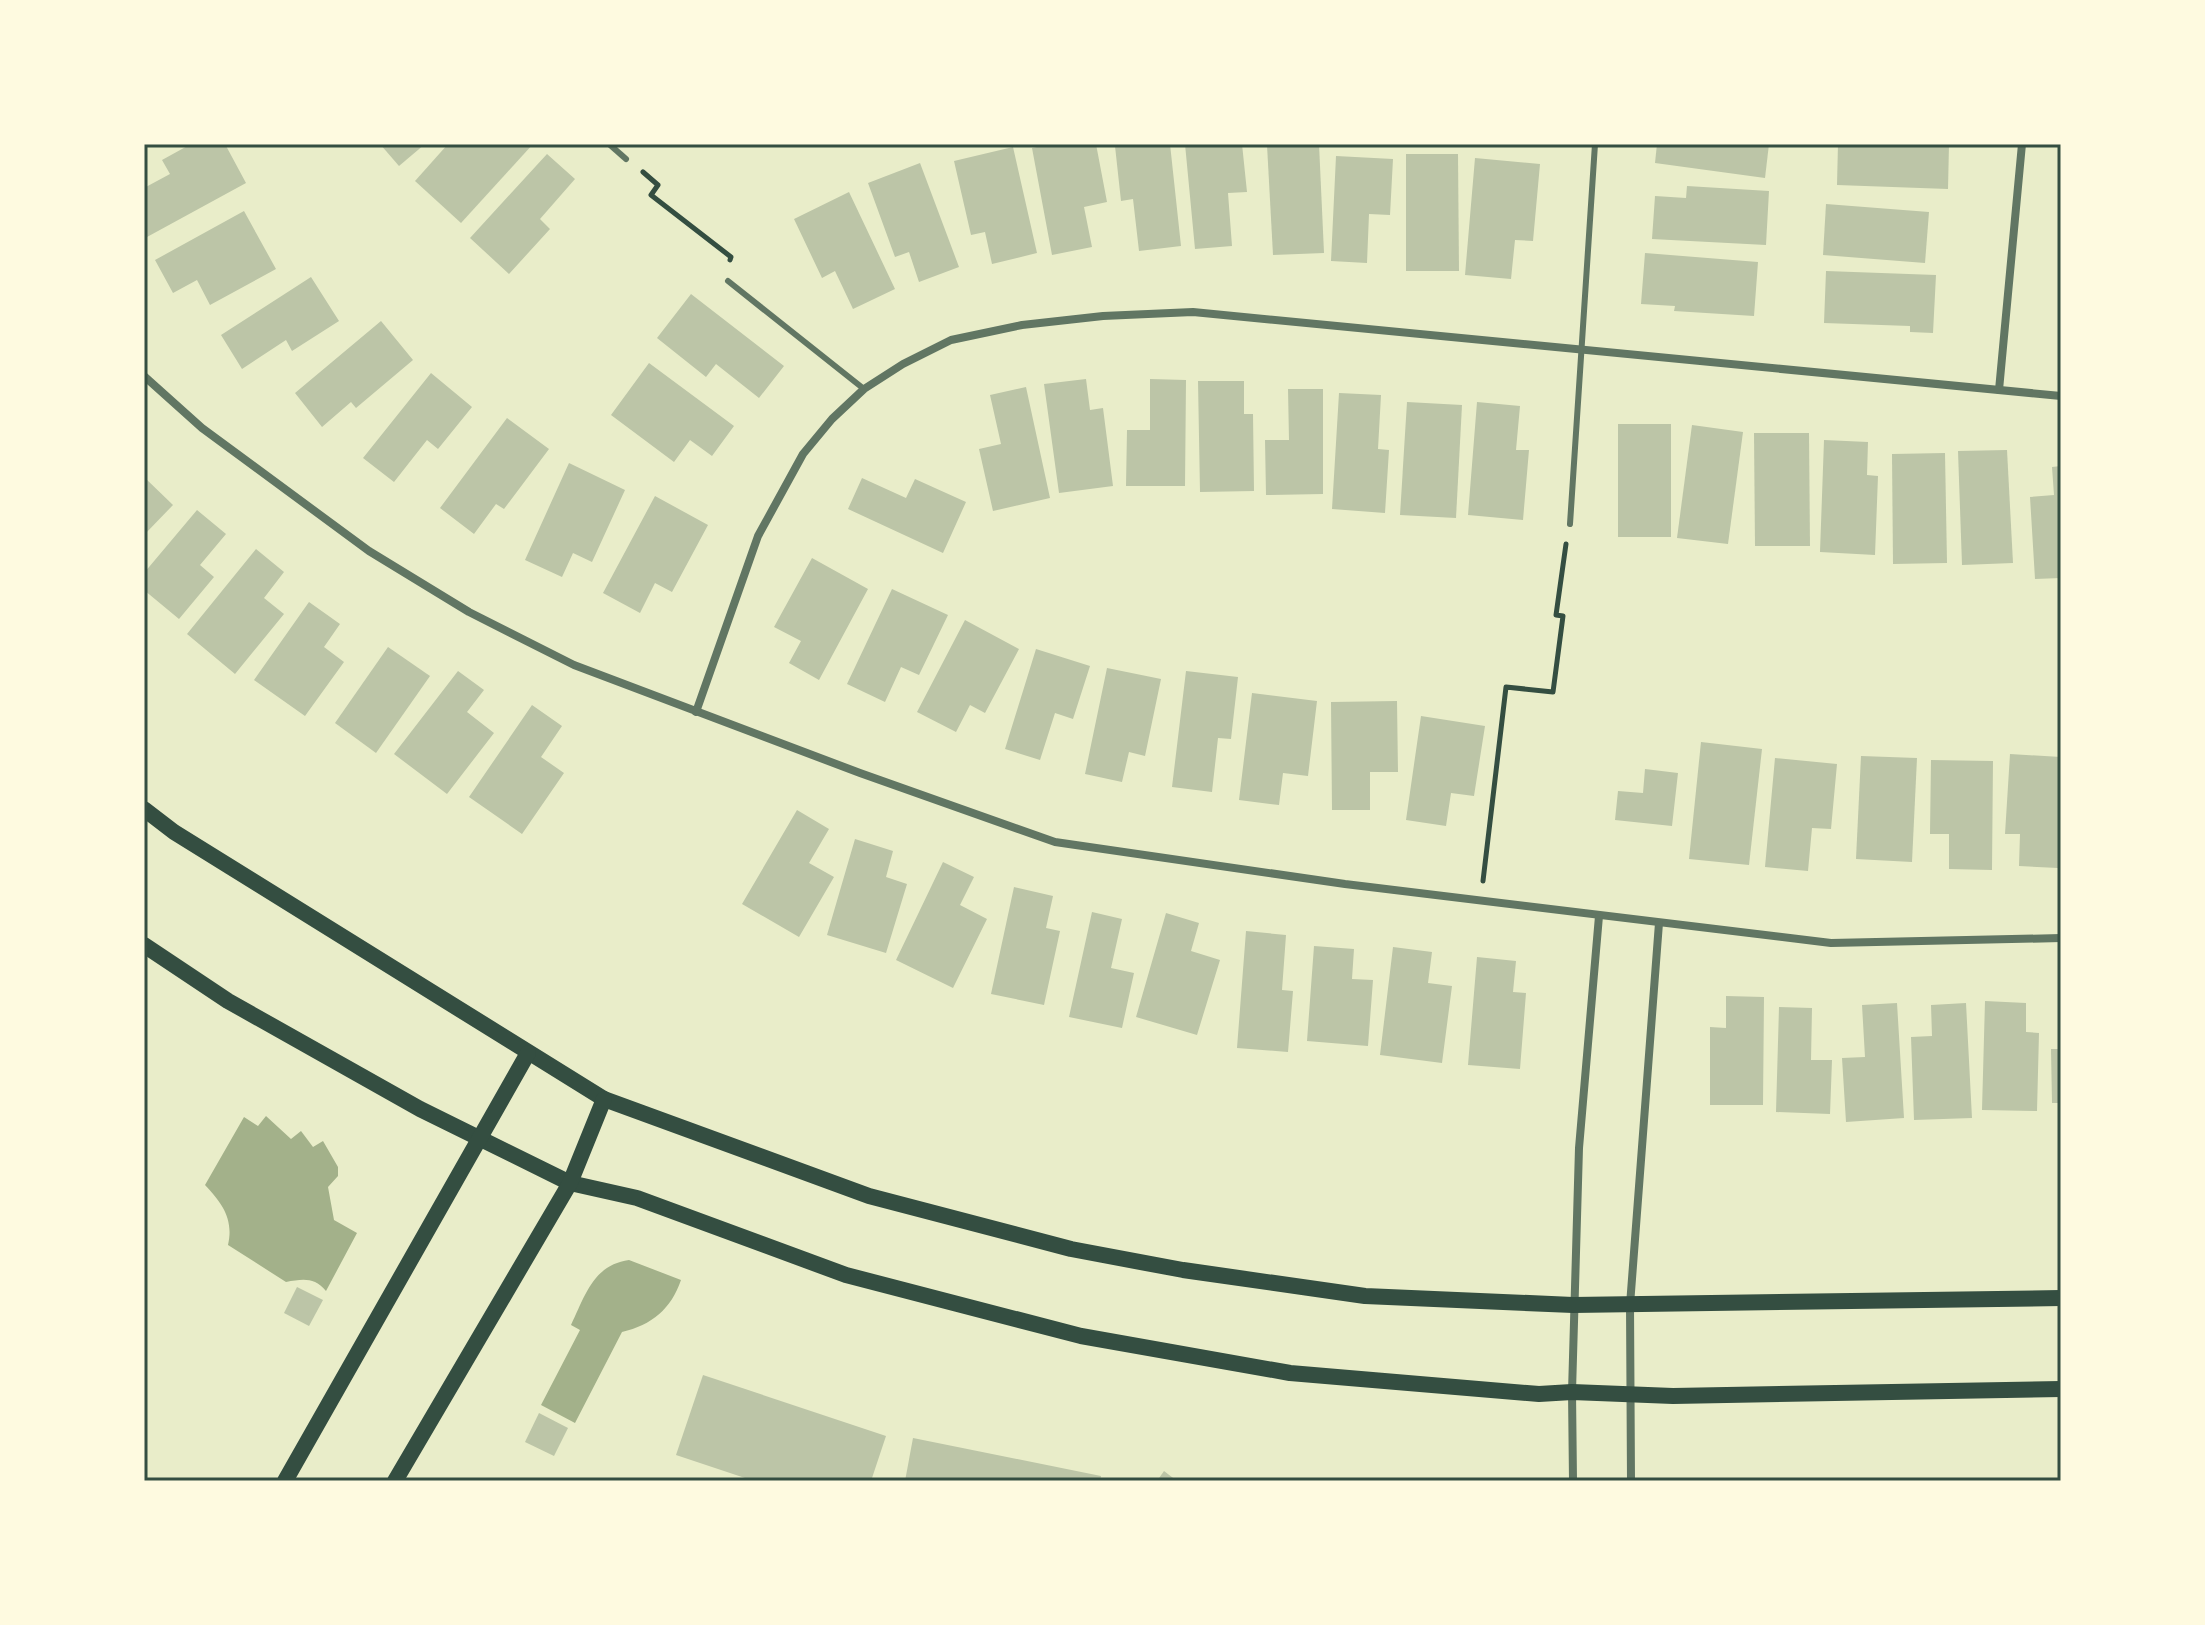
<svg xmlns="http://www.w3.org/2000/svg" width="2205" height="1625" viewBox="0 0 2205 1625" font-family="'Fira Sans',sans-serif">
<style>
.water{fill:#a3b18a}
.building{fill:#bcc5a7}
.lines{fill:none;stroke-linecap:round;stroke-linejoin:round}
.path{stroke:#344e41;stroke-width:5}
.service{stroke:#617663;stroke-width:6}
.minor{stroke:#617663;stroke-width:8}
.secondary{stroke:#344e41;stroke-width:16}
.neatline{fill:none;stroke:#344e41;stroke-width:3}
</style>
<rect width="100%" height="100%" fill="#e9edc9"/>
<g class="water">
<path d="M266 1116 291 1139 301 1131 313 1147 323 1141 338 1167V1176L328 1187 334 1220 357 1233 326 1291C314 1277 303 1279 286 1282L228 1245C234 1219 222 1203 205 1185L244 1117 258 1126Z"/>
<path d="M629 1260 681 1280C671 1309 652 1325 622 1332L575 1423 541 1405 580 1330 571 1325C585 1296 593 1265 629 1260Z"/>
</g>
<g class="building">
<path d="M191 144H225L246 183 147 237 144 231V188L170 174 162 160Z"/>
<path d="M380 144H425L399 166Z"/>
<path d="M448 144H533L461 223 415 181Z"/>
<path d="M1051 144H1096L1107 202 1084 207 1092 247 1052 255 1032 148Z"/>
<path d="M1135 144H1170L1181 246 1139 251 1133 199 1121 201 1115 146Z"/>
<path d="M1185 144H1242L1247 192 1228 193 1232 246 1195 249Z"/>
<path d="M1319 144 1324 253 1273 255 1267 145Z"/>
<path d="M1657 144H1769L1765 178 1655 163Z"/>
<path d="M1838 144H1949L1948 189 1837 185Z"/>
<path d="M1013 147 1037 253 992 264 985 232 971 235 954 161Z"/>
<path d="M547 154 575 179 540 219 550 229 509 274 470 238Z"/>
<path d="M1406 154H1458L1459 271H1406Z"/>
<path d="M1336 156 1393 159 1390 215 1369 214 1367 263 1331 261Z"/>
<path d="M1475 158 1540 164 1533 241 1515 240 1511 279 1465 275Z"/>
<path d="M920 163 959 267 919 282 909 252 895 257 868 183Z"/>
<path d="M1687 186 1769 191 1766 245 1652 239 1655 196 1686 198Z"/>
<path d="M849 192 895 289 853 309 835 271 822 278 794 219Z"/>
<path d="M1826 204 1929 212 1925 263 1823 255Z"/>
<path d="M244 211 276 269 210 305 197 280 173 293 155 260Z"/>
<path d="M1645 253 1758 262 1754 316 1674 311 1675 306 1641 304Z"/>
<path d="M1826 271 1936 275 1933 333 1910 332V326L1824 323Z"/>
<path d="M311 277 339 321 292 351 286 340 242 369 221 335Z"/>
<path d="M691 294 784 366 759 398 716 364 706 377 657 338Z"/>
<path d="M381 321 413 360 356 408 351 402 322 427 295 393Z"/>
<path d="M649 363 734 426 712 456 690 440 674 462 611 415Z"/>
<path d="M431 373 472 407 438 449 427 440 394 482 363 458Z"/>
<path d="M1086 379 1090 410 1103 408 1113 486 1059 493 1044 384Z"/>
<path d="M1150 379 1186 380 1185 486H1126L1127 430H1150Z"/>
<path d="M1198 381H1244V414H1253L1254 491 1200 492Z"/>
<path d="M1026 387 1050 498 993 511 979 449 1001 444 990 395Z"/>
<path d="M1288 389H1323V494L1266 495 1265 440H1289Z"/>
<path d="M1339 393 1381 395 1378 449 1389 450 1385 513 1332 509Z"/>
<path d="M1407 402 1462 405 1456 518 1400 515Z"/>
<path d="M1477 402 1520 406 1516 450H1529L1523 520 1468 515Z"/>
<path d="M507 418 549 449 504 509 496 504 474 534 440 508Z"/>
<rect x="1618" y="424" width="53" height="113"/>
<path d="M1692 425 1743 432 1728 544 1677 538Z"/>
<path d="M1754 433H1809L1810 546H1755Z"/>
<path d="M1824 440 1868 442 1867 475 1878 476 1875 555 1820 552Z"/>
<path d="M2007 450 2013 563 1962 565 1958 451Z"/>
<path d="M1945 453 1947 563 1893 564 1892 454Z"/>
<path d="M569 463 625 490 592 562 573 553 562 577 525 560Z"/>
<path d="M2061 466V578L2035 579 2030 497 2054 495 2052 467Z"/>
<path d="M144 477 173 505 144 535Z"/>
<path d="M862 478 906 498 915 479 966 502 943 553 848 509Z"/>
<path d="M655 496 708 525 672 592 655 583 640 613 603 593Z"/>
<path d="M197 510 226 534 200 565 214 577 179 619 144 590V573Z"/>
<path d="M256 549 284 572 264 598 284 614 235 674 187 634Z"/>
<path d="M812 558 868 589 819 680 789 663 801 641 774 627Z"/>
<path d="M892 589 948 615 919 675 901 667 885 702 847 684Z"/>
<path d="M309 602 340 624 324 647 344 662 305 716 254 680Z"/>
<path d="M965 620 1019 649 985 713 970 705 956 732 917 712Z"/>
<path d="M388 647 430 676 376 753 335 723Z"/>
<path d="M1036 649 1090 666 1073 719 1055 713 1040 760 1005 749Z"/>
<path d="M1107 668 1161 679 1145 756 1129 752 1122 782 1085 774Z"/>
<path d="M458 671 484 690 467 712 494 733 447 794 394 754Z"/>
<path d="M1186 671 1238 677 1231 739 1218 738 1212 792 1172 787Z"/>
<path d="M1252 693 1317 701 1308 776 1283 773 1279 805 1239 800Z"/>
<path d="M1397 701 1398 772H1370V810H1332L1331 702Z"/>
<path d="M532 705 562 726 541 757 564 773 522 834 469 797Z"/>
<path d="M1421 716 1485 726 1474 796 1451 793 1446 826 1406 820Z"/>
<path d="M1701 742 1762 749 1749 865 1689 859Z"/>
<path d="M2010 754 2061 757 2058 868 2019 866 2020 834H2005Z"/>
<path d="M1861 756 1917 758 1912 862 1856 859Z"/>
<path d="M1775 758 1837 764 1831 829 1812 828 1808 871 1765 867Z"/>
<path d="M1931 760 1993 761 1992 870 1949 869V834H1930Z"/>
<path d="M1645 769 1678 773 1672 826 1615 820 1618 791 1643 793Z"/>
<path d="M797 810 829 829 809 863 834 877 799 937 742 904Z"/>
<path d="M855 839 893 851 886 877 907 884 886 953 827 935Z"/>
<path d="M943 862 974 877 960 905 987 919 953 988 896 960Z"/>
<path d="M1014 887 1053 896 1046 928 1060 931 1044 1005 991 994Z"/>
<path d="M1092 912 1122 919 1111 968 1134 973 1122 1028 1069 1017Z"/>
<path d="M1166 913 1199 923 1191 951 1220 960 1197 1035 1136 1017Z"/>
<path d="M1246 931 1286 935 1282 990 1293 991 1288 1052 1237 1048Z"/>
<path d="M1314 946 1354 949 1352 979 1373 980 1368 1046 1307 1041Z"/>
<path d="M1393 947 1432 952 1428 983 1452 986 1442 1063 1380 1055Z"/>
<path d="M1477 957 1516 961 1513 992 1526 993 1520 1069 1468 1065Z"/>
<path d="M1726 996 1764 997 1763 1105H1710V1027L1726 1028Z"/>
<path d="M1985 1001 2026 1003V1032L2039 1033 2037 1111 1982 1110Z"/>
<path d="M1897 1003 1904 1118 1846 1122 1842 1058 1865 1057 1862 1005Z"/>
<path d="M1966 1003 1972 1118 1914 1120 1911 1037 1932 1036 1931 1005Z"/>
<path d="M1779 1007 1812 1008 1811 1060H1832L1830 1114 1776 1112Z"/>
<path d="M2051 1049H2061V1103H2052Z"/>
<path d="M297 1287 323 1300 309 1326 284 1313Z"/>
<path d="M703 1375 886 1436 871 1481H754L676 1455Z"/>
<path d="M539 1413 568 1428 554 1456 525 1442Z"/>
<path d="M913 1438 1101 1476 1100 1481H905Z"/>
<path d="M1164 1471 1177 1481H1157Z"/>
</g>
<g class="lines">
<g class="path">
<path d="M643 172 658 185 651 195 731 257 730 260"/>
<path d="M1483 881 1506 687 1553 692 1563 616 1556 615 1566 544"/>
</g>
<g class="service">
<path d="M609 144 626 159"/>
<path d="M728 281 864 389"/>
<path d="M1570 524 1595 144"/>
</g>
<g class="minor">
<path d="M144 376 202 428 369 551 469 612 574 665 860 773 1055 842 1345 884 1831 943 2061 938"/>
<path d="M1999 390 2022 144"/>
<path d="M696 712 758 536 803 454 832 419 864 389 903 364 951 340 1022 325 1103 316 1193 312 2061 396"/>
<path d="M1573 1481 1572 1392 1579 1148 1599 916"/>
<path d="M1631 1481 1630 1305 1659 923"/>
</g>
<g class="secondary">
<path d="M144 809 174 832 604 1099 869 1196 1071 1249 1183 1270 1365 1296 1573 1305 2061 1298"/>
<path d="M144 945 228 1001 420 1109 570 1183 637 1198 846 1275 1081 1336 1290 1373 1539 1394 1572 1392 1673 1396 2061 1389"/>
<path d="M285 1481 528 1053"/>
<path d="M395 1481 570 1183 604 1099"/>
</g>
</g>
<rect width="2205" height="1625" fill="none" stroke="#fefae0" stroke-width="292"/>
<rect x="146" y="146" width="1913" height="1333" class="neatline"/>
</svg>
